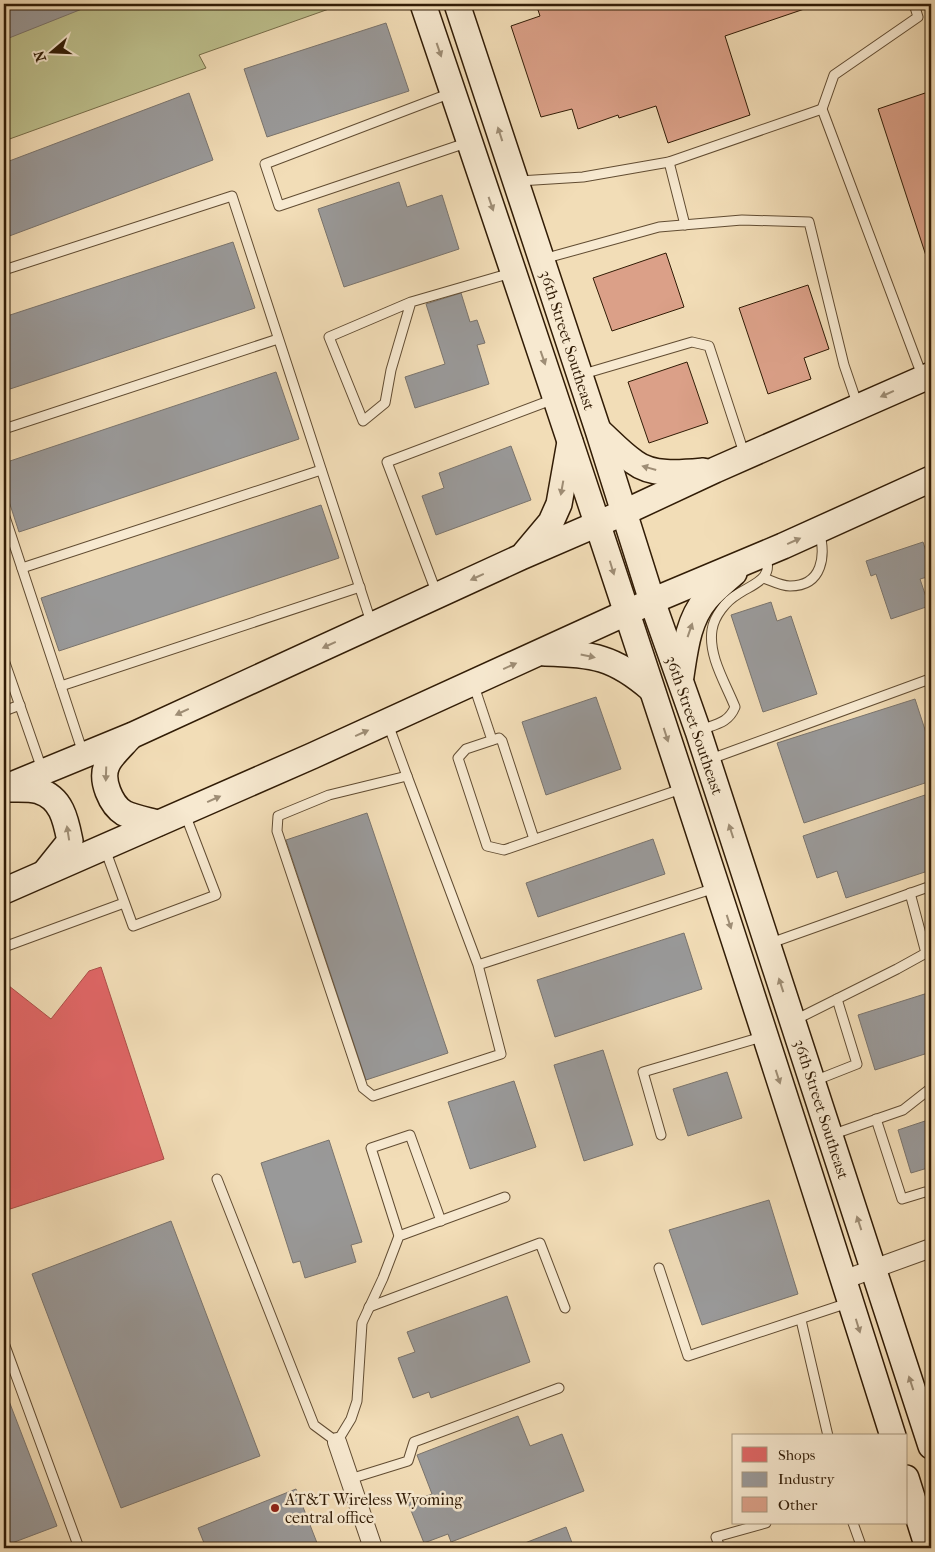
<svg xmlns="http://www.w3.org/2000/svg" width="935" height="1552" viewBox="0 0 935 1552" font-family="'IM FELL French Canon',serif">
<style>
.green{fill:#bdc08d;stroke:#776e4a}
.shops{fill:#e06666;stroke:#ac5049}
.industry{fill:#999;stroke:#7a746d}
.building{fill:#dba088;stroke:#311c06}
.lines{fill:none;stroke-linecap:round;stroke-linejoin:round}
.lane-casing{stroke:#614c32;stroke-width:11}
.street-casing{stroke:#614c32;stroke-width:20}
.secondary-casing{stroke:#311c06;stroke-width:28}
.lane{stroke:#f7e9d0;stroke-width:9}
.street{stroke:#f7e9d0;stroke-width:18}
.secondary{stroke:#f7e9d0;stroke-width:25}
.oneway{fill:#9e8d75}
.poi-dot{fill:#8f2418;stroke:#f7e9d0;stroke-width:2}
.labels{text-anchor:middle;stroke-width:5;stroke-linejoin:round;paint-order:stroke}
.street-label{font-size:16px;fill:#311c06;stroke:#f7e9d0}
.poi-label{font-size:16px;fill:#311c06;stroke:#f7e9d0;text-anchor:start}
</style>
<rect width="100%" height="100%" fill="#f2ddb7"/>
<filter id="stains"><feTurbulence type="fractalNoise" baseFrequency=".004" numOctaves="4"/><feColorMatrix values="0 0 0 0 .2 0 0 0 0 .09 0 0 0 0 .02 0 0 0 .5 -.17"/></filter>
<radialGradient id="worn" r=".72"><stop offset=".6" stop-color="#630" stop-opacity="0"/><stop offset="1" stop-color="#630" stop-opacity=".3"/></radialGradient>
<path class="green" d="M87 4H343L199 55 206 68 4 141V35Z"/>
<path class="shops" d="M101 967 164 1159 4 1211V982L51 1019 89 971Z"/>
<g class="industry">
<path d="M4 4H86L87 7 4 40Z"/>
<path d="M386 23 409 91 267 137 244 69Z"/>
<path d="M189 93 213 160 4 238V163Z"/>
<path d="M399 182 407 207 442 195 459 249 344 287 318 209Z"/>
<path d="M233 242 255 308 4 391V317Z"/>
<path d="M461 293 470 322 477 320 485 343 477 345 489 384 415 408 405 377 445 364 426 304Z"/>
<path d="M276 372 299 439 19 532 4 486V463Z"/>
<path d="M511 446 531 500 436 535 422 496 444 488 439 473Z"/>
<path d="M321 505 339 558 59 651 41 598Z"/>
<path d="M923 542 931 566V576L920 579 929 606 891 619 876 574 871 576 866 561Z"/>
<path d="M771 602 777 621 791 616 817 694 763 712 731 615Z"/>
<path d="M596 697 621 769 546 795 522 722Z"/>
<path d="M915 699 931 748V781L804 823 777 743Z"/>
<path d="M931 793V870L846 898 837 871 817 878 803 836Z"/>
<path d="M367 813 448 1053 366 1080 286 840Z"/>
<path d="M653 839 665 874 538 917 526 883Z"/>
<path d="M684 933 702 989 555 1037 537 980Z"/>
<path d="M931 992V1052L875 1070 858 1015Z"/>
<path d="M603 1050 633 1145 584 1161 554 1065Z"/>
<path d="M727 1072 742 1118 688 1136 673 1089Z"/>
<path d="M514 1081 536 1147 470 1169 448 1102Z"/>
<path d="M931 1119V1167L911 1173 898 1130Z"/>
<path d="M329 1140 362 1242 351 1245 356 1262 305 1278 300 1261 293 1263 261 1163Z"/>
<path d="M769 1200 798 1294 702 1325 669 1230Z"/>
<path d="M171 1221 260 1456 121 1508 32 1274Z"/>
<path d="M507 1296 530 1362 431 1398 429 1392 413 1398 398 1358 415 1352 407 1332Z"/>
<path d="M4 1388 57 1526 4 1546Z"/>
<path d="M518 1416 530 1446 562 1434 584 1491 451 1542 448 1534 424 1543 408 1503 432 1494 417 1455Z"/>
<path d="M296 1489 319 1548H206L198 1528Z"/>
<path d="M566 1527 574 1548H512Z"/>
</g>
<g class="building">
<path d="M536 4H819L725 36 750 115 668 143 656 106 619 118 618 115 578 129 572 109 541 117 511 26 540 16Z"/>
<path d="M931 91V271L878 109Z"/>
<path d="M666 253 684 307 612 331 593 278Z"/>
<path d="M808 285 829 349 804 358 811 379 768 394 739 308Z"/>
<path d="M687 362 708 423 649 443 628 382Z"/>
</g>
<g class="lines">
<defs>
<g id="lane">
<path d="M914 4 918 17 834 75 822 109 923 378"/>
<path d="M451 93 265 164 279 206 469 142"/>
<path d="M669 162 685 225"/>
<path d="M519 181 583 177 669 162 822 109"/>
<path d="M543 259 659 227 742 220 809 222 844 365 858 406"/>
<path d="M4 270 232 196 372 625"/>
<path d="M411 302 391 370 385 403 363 421 329 337 411 302 511 273"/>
<path d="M580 375 692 342 709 346 745 456"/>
<path d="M4 429 278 339"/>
<path d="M4 514 83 753"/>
<path d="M22 568 321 470"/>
<path d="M764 578C772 581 781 586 790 586 823 586 826 555 819 531"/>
<path d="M437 594 387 462 554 399"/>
<path d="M4 660 43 772"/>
<path d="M473 683 492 740"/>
<path d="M61 686 360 587"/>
<path d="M4 711 20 705"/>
<path d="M388 724 407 776"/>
<path d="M698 731C715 724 728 724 735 707 726 684 708 656 712 630 714 616 726 601 738 594 753 584 775 579 765 555"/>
<path d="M708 760 927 680 931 681"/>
<path d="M534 839 502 741 499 738 466 749 458 758 487 846 504 850 684 788"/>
<path d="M105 849 133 926 216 895 185 814"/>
<path d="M768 944 931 886"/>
<path d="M4 947 124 903"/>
<path d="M478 965 407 776 329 795 278 816 277 831 363 1088 373 1096 501 1054 478 965 715 888"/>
<path d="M793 1021 897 969 926 953 910 893"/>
<path d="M814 1081 857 1064 837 999"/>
<path d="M876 1119 902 1199 925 1192 931 1194"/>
<path d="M661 1135 643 1072 765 1036"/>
<path d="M831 1135 903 1110 931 1088"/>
<path d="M217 1179 314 1425 337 1442 351 1419 357 1401 362 1323 383 1278 399 1236 505 1197"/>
<path d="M399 1236 371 1148 410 1135 441 1221"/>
<path d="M659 1268 688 1356 848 1303"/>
<path d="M369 1307 540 1243 565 1308"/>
<path d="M801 1320 828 1436"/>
<path d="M4 1343 79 1548"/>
<path d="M350 1479 408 1461 414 1442 559 1388"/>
<path d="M853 1523 862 1548"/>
<path d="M720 1548 716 1537 766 1523"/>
</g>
<g id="street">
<path d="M843 1280 931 1248"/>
<path d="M337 1442 373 1548"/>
</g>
<g id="secondary">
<path d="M423 4C584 479 742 957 893 1436"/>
<path d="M457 4 598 430 652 601 698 731 931 1446"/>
<path d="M599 431C610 441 621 453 634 462 652 476 681 473 703 471"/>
<path d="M525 553 551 522 559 504 570 442"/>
<path d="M545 653C593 654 614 657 651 689"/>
<path d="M681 676C685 650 688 620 706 599 714 590 725 581 734 573"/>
<path d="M129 738C123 745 110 757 107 765 100 780 111 805 124 813 134 818 147 820 158 823"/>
<path d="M4 788 133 735 521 557 625 512 715 470 931 375"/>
<path d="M7 789C17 789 30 788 39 791 62 798 66 821 70 841L46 871"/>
<path d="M4 891 312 756 652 601 783 546 931 479"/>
<path d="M906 1478 928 1548"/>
</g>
</defs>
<use href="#lane" class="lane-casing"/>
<use href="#street" class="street-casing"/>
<use href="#secondary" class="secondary-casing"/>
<use href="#lane" class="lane"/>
<use href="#street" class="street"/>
<use href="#secondary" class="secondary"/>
</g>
<defs><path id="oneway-solid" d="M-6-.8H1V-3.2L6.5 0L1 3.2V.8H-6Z" transform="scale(1.25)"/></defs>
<g class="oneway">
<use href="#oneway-solid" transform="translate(439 50) rotate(71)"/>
<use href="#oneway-solid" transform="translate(500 134) rotate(-108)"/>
<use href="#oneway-solid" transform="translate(491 204) rotate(71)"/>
<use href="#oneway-solid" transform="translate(543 358) rotate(71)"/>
<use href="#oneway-solid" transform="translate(887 394) rotate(156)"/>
<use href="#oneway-solid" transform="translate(649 468) rotate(-164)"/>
<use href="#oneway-solid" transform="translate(562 488) rotate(100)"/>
<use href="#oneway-solid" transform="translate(794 541) rotate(-24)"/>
<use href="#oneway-solid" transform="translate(612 568) rotate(73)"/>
<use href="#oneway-solid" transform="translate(477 577) rotate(155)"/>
<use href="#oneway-solid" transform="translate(690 630) rotate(-71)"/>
<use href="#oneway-solid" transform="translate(329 645) rotate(155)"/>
<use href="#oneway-solid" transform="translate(588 656) rotate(12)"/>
<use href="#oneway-solid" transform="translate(510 666) rotate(-24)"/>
<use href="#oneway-solid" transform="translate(182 712) rotate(155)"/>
<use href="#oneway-solid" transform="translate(362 733) rotate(-24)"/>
<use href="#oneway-solid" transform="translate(666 735) rotate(72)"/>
<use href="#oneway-solid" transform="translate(106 774) rotate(92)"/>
<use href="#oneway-solid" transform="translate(214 799) rotate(-24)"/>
<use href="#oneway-solid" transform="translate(731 831) rotate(-108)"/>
<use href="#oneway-solid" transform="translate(68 833) rotate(-99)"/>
<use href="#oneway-solid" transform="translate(729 922) rotate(72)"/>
<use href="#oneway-solid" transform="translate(781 985) rotate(-108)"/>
<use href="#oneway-solid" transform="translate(778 1077) rotate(72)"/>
<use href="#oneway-solid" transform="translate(859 1223) rotate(-108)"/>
<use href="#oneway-solid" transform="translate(858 1326) rotate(73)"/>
<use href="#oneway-solid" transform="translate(911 1383) rotate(-108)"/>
</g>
<circle class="poi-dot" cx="275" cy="1508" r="5"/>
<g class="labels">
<g class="street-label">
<text transform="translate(568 340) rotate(72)" y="6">36th Street Southeast</text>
<text transform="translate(695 725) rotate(71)" y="6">36th Street Southeast</text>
<text transform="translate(822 1109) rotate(72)" y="6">36th Street Southeast</text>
</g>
<g class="poi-label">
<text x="285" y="1505">AT&amp;T Wireless Wyoming<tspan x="285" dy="18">central office</tspan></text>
</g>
</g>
<rect width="935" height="1552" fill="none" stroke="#f2ddb7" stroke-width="20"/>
<rect x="5" y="5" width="925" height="1542" fill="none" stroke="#311c06" stroke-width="2.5"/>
<rect x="10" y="10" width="915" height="1532" fill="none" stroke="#311c06"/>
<rect x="732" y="1434" width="175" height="90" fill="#f7e9d0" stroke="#a8977f"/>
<rect x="742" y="1447" width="25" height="15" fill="#e06666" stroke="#a8977f"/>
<text x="778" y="1460" font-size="15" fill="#311c06">Shops</text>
<rect x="742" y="1472" width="25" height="15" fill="#999999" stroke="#a8977f"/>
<text x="778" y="1484" font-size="15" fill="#311c06">Industry</text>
<rect x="742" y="1497" width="25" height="15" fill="#dba088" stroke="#a8977f"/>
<text x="778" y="1510" font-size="15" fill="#311c06">Other</text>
<g transform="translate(52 52) rotate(251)" stroke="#f7e9d0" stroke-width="4" paint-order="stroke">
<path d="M0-4L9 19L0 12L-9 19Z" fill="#311c06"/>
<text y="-8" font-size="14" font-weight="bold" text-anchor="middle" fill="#311c06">N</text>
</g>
<rect width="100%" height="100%" filter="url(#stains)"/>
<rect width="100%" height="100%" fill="url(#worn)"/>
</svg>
